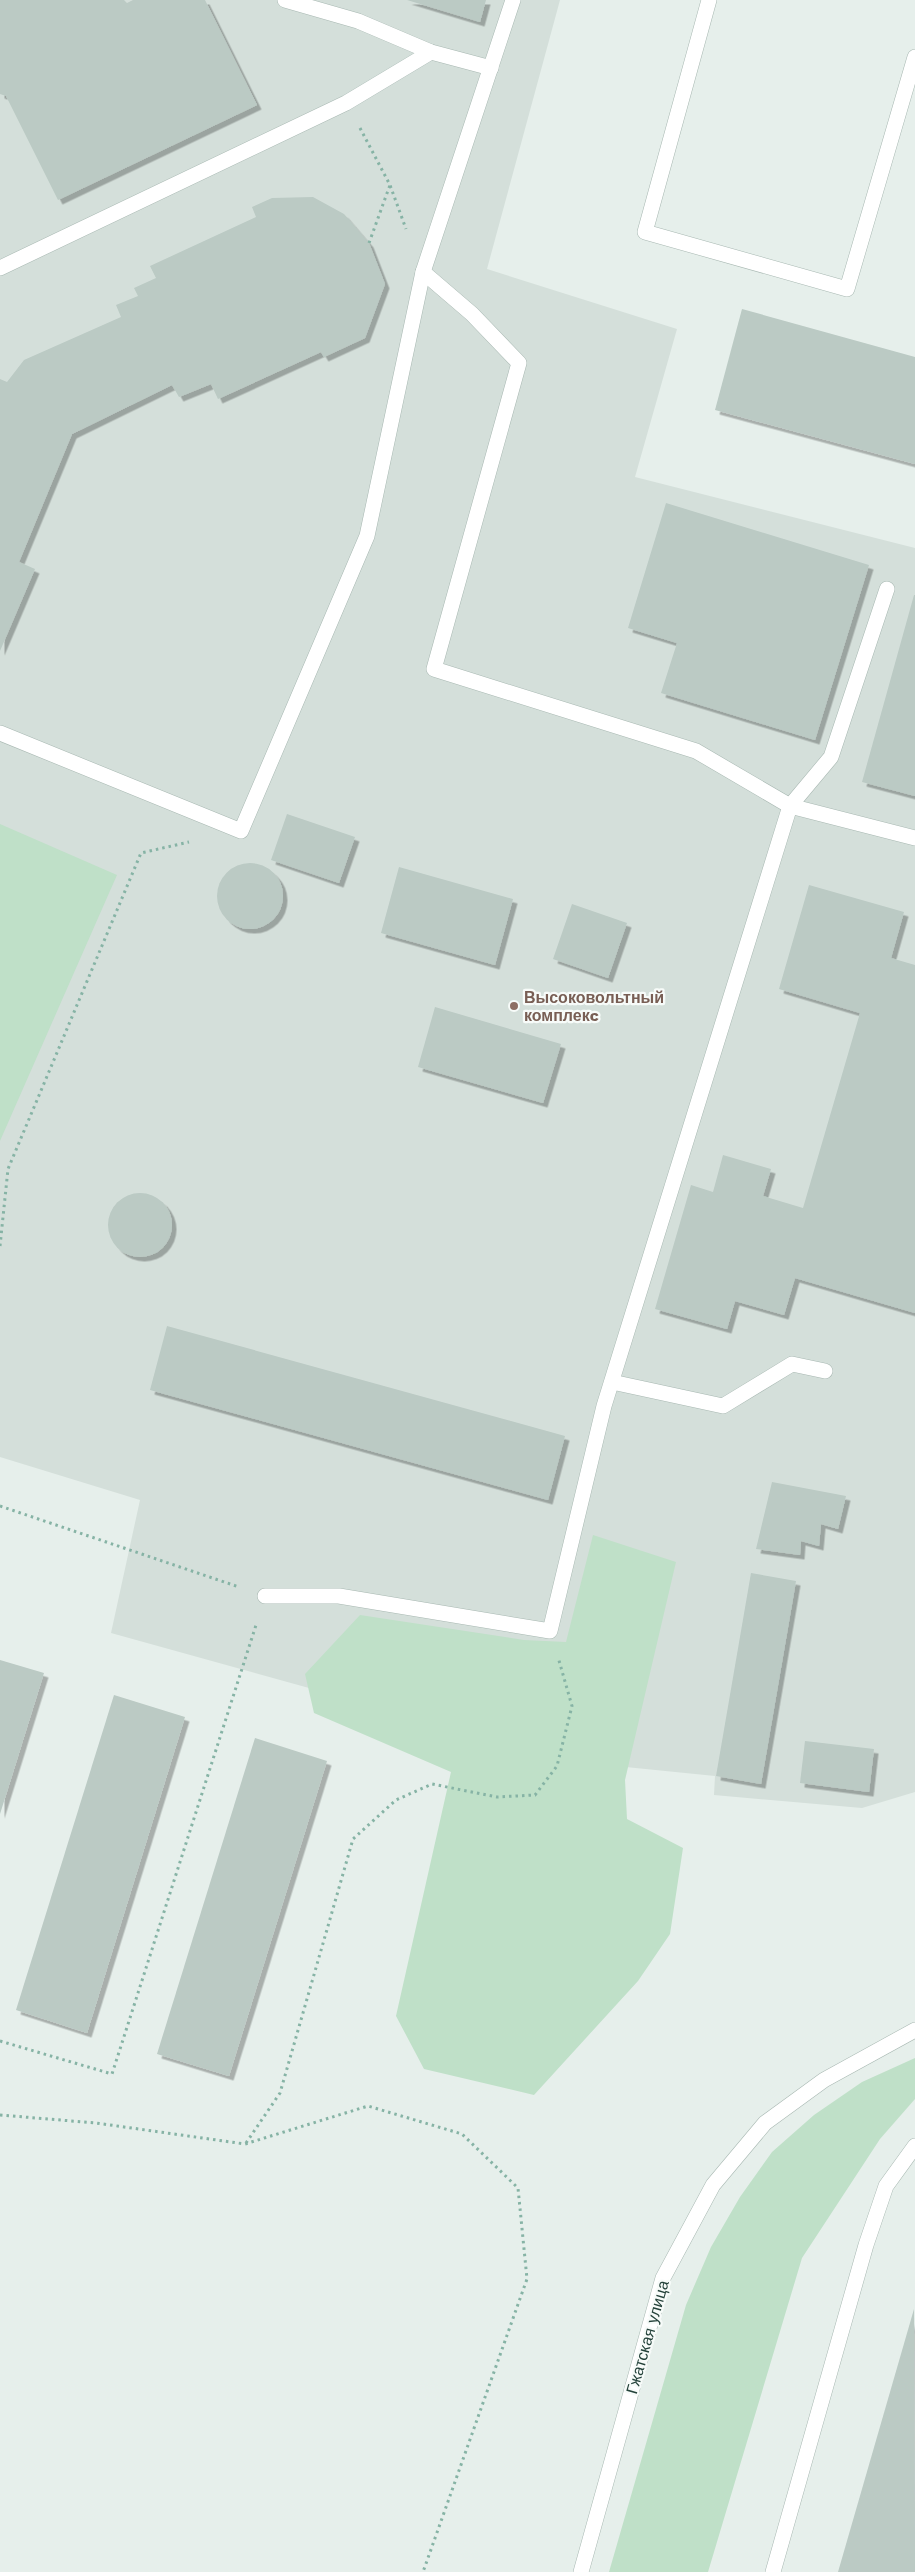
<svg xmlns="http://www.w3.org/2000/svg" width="915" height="2572" viewBox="0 0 915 2572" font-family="'Work Sans',sans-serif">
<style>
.built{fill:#d4dfda}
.green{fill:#bfe0c8}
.building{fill:#bbcac4;filter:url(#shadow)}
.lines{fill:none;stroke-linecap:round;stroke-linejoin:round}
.minor-casing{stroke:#a8b8b2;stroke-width:16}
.path{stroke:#86b3a5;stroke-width:3;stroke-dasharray:2.5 4;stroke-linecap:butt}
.minor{stroke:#fff;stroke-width:15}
.education-dot{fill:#8d6e63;stroke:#f7fbf9;stroke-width:2}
.labels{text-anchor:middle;stroke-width:4.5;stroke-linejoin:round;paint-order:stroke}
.education-label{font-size:16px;font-weight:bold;fill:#785e54;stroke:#f7fbf9;text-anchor:start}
.street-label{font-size:16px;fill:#24423a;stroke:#f7fbf9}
</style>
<defs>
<filter id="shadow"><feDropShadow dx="4.5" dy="4.5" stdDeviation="0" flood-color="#0004"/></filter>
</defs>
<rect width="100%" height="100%" fill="#e6efeb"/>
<path class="built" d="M0 0H560L487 269 677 329 635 477 915 548V1792L862 1808 714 1795 715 1776 576 1762 111 1633 140 1500 0 1457Z"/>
<g class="green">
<path d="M0 824 117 875 0 1141Z"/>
<path d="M593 1535 676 1562 625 1780 627 1819 683 1848 670 1934 638 1981 534 2095 424 2069 396 2016 451 1772 314 1713 305 1674 360 1615 524 1640 566 1642Z"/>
<path d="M915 2058V2099L880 2139 802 2258 708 2572H609L686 2305 711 2247 740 2197 772 2152 814 2115 862 2082Z"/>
</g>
<g class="building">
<path d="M0 0H124L127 3 133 0H205L257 105 58 200 6 96 0 94Z"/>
<path d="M407 0H486L480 22Z"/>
<path d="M313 197 344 214 369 243 385 284 365 338 324 357 321 352 218 399 211 384 179 397 172 385 72 434 19 562 35 569 0 651V379L7 382 24 360 121 317 116 305 138 296 134 288 156 278 150 266 256 217 252 207 272 198Z"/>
<path d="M742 309 915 357V464L715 410Z"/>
<path d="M666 503 869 565 815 740 661 693 677 643 628 628Z"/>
<path d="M914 595H915V796L862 782Z"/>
<path d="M287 814 355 837 339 883 271 860Z"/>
<circle cx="250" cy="896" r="33"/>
<path d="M399 867 513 899 495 965 381 933Z"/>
<path d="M809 885 904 912 891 958 915 965V1313L795 1278 784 1315 735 1301 727 1329 655 1309 691 1185 713 1192 723 1155 771 1169 763 1196 803 1208 860 1013 779 989Z"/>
<path d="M572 904 627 923 608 978 553 959Z"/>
<path d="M435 1007 561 1044 543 1103 418 1067Z"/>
<circle cx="140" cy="1225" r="32"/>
<path d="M167 1326 565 1436 548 1500 150 1390Z"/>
<path d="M772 1482 846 1496 838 1529 821 1524 819 1546 801 1541 800 1555 756 1549Z"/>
<path d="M751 1573 796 1581 761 1784 716 1776Z"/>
<path d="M0 1660 44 1673 0 1814Z"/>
<path d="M114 1695 185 1717 87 2033 16 2010Z"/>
<path d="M255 1738 327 1761 229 2076 157 2054Z"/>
<path d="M805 1741 874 1749 869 1792 800 1783Z"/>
<path d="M914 2309 915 2572H838Z"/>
</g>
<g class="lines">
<defs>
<g id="minor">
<path d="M285 0 358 21 431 52 491 68"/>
<path d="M709 0 645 232 847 289 915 57"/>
<path d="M0 268 346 103 431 52"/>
<path d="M423 272 472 314 519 363 434 669 696 751 790 806 915 838"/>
<path d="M0 733 241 831 367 536 423 272 513 0"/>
<path d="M612 1382 723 1406 792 1364 825 1371"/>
<path d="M265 1596H339L550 1631 604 1406 790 806 831 757 887 589"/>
<path d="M581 2572 663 2278 713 2185 765 2123 824 2080 915 2030"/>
<path d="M773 2572 866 2245 886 2186 915 2146"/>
</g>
</defs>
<use href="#minor" class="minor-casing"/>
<g class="path">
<path d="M360 128 390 185 406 229"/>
<path d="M369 243 390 185"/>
<path d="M0 1246 8 1169 141 853 189 842"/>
<path d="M0 1506 239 1587"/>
<path d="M0 2041 112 2074 257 1622"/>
<path d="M0 2115 96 2123 245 2144 368 2106 462 2134 518 2188 527 2279 423 2572"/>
<path d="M246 2143 280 2093 353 1839 396 1800 432 1784 497 1797 535 1795 557 1766 572 1706 558 1657"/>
</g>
<use href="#minor" class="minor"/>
</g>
<circle class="education-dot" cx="514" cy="1006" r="5"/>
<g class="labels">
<g class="education-label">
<text x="524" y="1003">Высоковольтный<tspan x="524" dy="18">комплекc</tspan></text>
</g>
<g class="street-label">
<text transform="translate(647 2337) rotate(-74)" y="6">Гжатская улица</text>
</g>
</g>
</svg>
